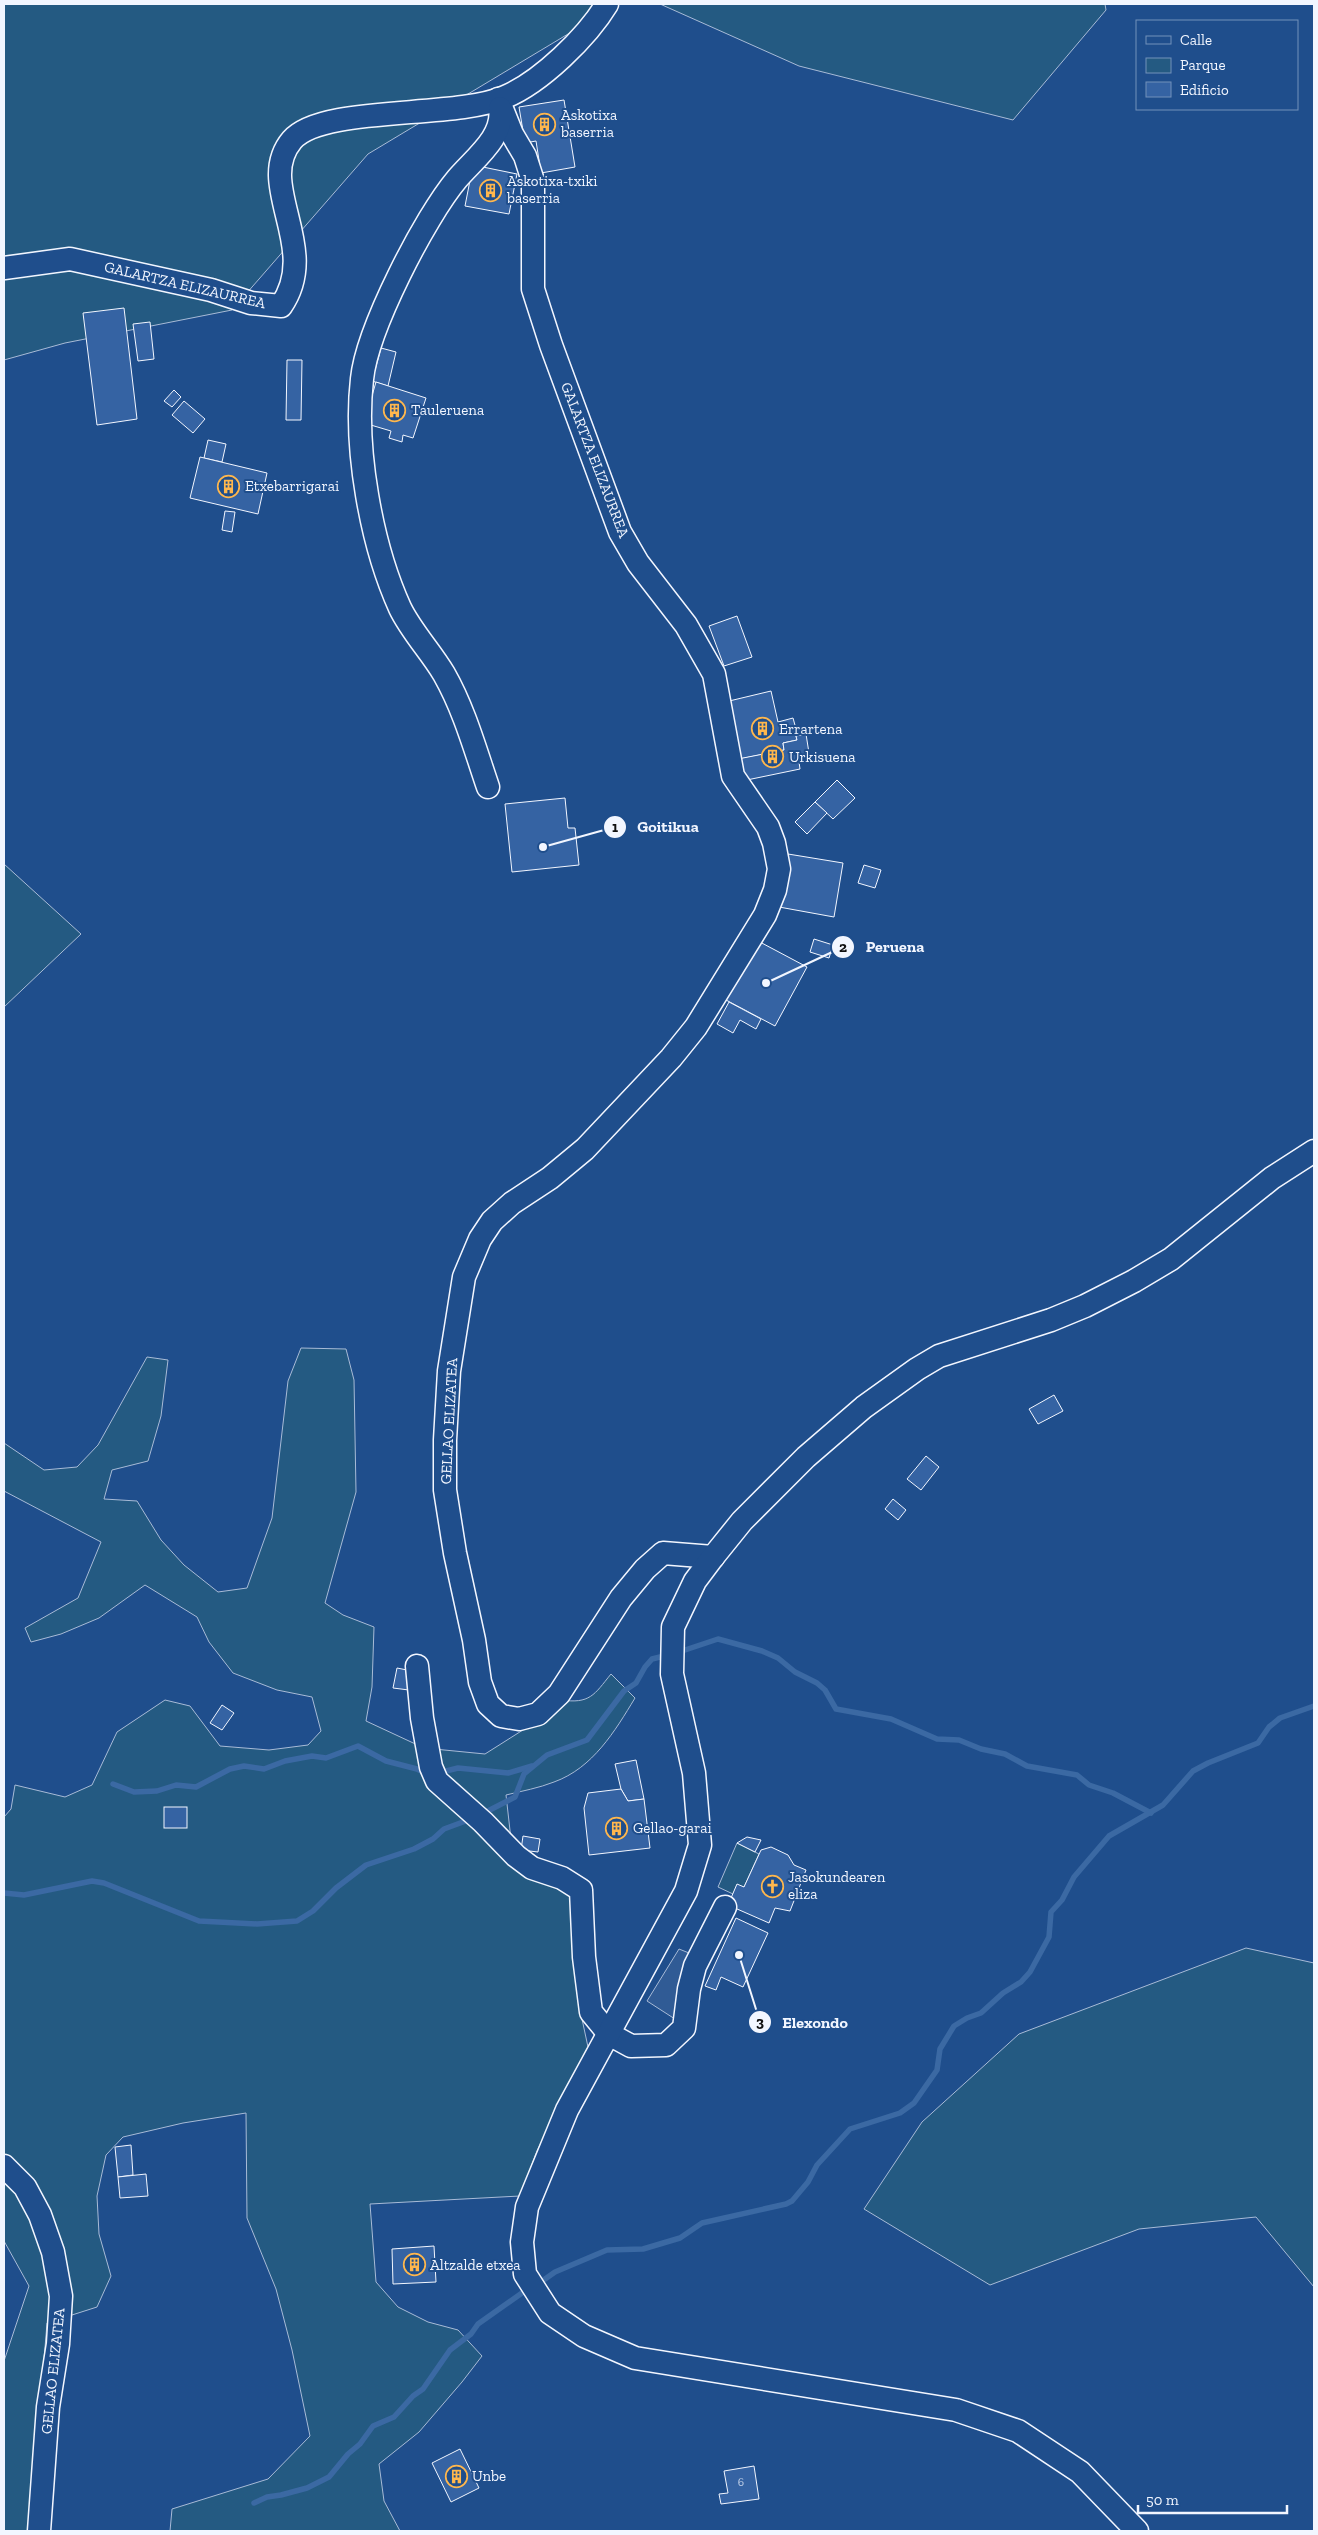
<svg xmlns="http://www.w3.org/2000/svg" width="1318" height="2535" viewBox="0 0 1318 2535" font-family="'Zilla Slab',serif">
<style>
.green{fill:#245a82;stroke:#a8bbd7}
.parking{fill:#305b95;stroke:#a8bbd7}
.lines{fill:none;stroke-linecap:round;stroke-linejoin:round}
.stream{stroke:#3b69a3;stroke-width:5.5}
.building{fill:#3563a3;stroke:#f2f6ff}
.minor-casing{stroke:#f2f6ff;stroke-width:25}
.minor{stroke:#1f4e8c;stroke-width:22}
.labels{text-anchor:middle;stroke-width:4;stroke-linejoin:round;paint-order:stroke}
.number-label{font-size:12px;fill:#c3d1e8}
.poi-label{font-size:15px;fill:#f2f6ff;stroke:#1f4e8c;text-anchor:start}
.street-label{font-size:15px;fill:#f2f6ff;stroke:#1f4e8c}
.leader{fill:none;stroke:#f2f6ff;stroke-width:2}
.callout-dot{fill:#f2f6ff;stroke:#1f4e8c;stroke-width:2}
.mark-label{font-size:15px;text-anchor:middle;font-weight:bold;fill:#111}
.callout-label{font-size:16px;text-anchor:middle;font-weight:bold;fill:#f2f6ff;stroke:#1f4e8c;stroke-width:4;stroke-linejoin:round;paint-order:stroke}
</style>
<rect width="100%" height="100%" fill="#1f4e8c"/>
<g class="green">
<path d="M4 4H618L368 154 232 310 65 343 4 360Z"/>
<path d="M660 4H1105L1106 10 1013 120 799 66Z"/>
<path d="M4 864 81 934 4 1007Z"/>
<path d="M301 1348 346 1349 354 1380 356 1492 325 1603 343 1615 374 1627 372 1687 366 1721 424 1748 485 1754 534 1723 561 1700C590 1704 594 1695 611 1674L635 1698C615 1731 593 1768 554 1782 539 1788 522 1791 506 1795L513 1857 572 1880 579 2005 588 2047 537 2151 520 2196 370 2204 376 2282 398 2307 428 2322 458 2330 482 2356 462 2382 419 2432 379 2464 384 2501 400 2531H170L172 2509 268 2479 310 2436 292 2350 276 2289 247 2218 246 2113 183 2123 123 2137 106 2155 97 2196 99 2234 111 2276 97 2307 47 2323 35 2469 37 2531H4V2361L29 2286 4 2241V1817L11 1809 15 1785 65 1797 92 1785 117 1732 165 1700 190 1706 220 1746 269 1750 308 1745 321 1731 312 1697 277 1690 233 1673 209 1642 197 1617 145 1585 99 1618 61 1634 31 1642 25 1628 78 1598 101 1542 4 1491V1443L44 1470 77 1467 98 1445 147 1357 168 1360 161 1416 148 1461 112 1470 104 1499 137 1501 161 1540 184 1565 218 1592 247 1588 272 1518 288 1381Z"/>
<path d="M737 1843 759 1854 744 1887 737 1885 733 1894 718 1887Z"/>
<path d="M1246 1948 1314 1963V2287L1256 2217 1139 2229 990 2285 864 2209 922 2122 1019 2034Z"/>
</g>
<path class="parking" d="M679 1949 704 1959 692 2030 647 2001Z"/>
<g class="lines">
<g class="stream">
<path d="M679 1652 718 1639 762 1651 778 1658 795 1672 817 1683 825 1690 836 1709 891 1719 937 1739 959 1740 981 1749 1005 1754 1027 1766 1077 1775 1089 1785 1113 1793 1151 1813"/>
<path d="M438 1773 458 1768 508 1773 532 1766"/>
<path d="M113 1784 134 1792 157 1791 176 1785 196 1787 230 1769 244 1766 264 1769 285 1761 312 1756 326 1758 358 1746 386 1761 417 1769 427 1774"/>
<path d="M482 1814 515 1797 524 1774 547 1755 587 1740 624 1691 636 1683 645 1667 652 1659 660 1657"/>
<path d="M4 1893 24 1895 92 1881 104 1883 199 1921 257 1924 297 1921 313 1911 336 1888 366 1865 414 1849 433 1839 444 1829 471 1819"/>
<path d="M538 2284 555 2272 607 2250 643 2249 680 2238 702 2223 786 2204 792 2201 808 2182 817 2165 850 2129 900 2113 914 2103 937 2070 940 2049 954 2026 967 2018 981 2013 1003 1993 1021 1982 1030 1972 1049 1937 1051 1912 1062 1900 1074 1877 1109 1836 1163 1805 1193 1771 1208 1763 1258 1743 1269 1727 1280 1718 1314 1706"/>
<path d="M254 2503 267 2497 281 2495 307 2488 329 2477 348 2454 360 2444 373 2426 394 2417 413 2396 423 2389 450 2350 471 2334 478 2324 529 2288"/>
</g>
</g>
<g class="building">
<path d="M564 100 575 167 541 173 536 141 525 143 519 107Z"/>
<path d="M473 165 517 174 509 214 465 206Z"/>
<path d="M124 308 137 419 97 425 83 313Z"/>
<path d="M150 322 154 359 138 361 133 324Z"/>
<path d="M381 348 396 352 388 386 372 381Z"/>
<path d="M287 360H302L301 420H286Z"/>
<path d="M376 382 426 398 413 438 403 435 402 442 389 438 391 431 364 423Z"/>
<path d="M174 390 181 397 172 407 164 401Z"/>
<path d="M184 401 205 419 193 433 172 415Z"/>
<path d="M208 440 226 444 222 462 204 458Z"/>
<path d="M200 457 267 473 258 514 190 498Z"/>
<path d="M225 511 235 512 232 532 222 530Z"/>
<path d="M737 616 752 657 724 666 709 626Z"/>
<path d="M771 691 778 722 793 718 798 736H796L797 740 783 743 784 750 735 760 725 702Z"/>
<path d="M806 734 809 753 798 755 800 769 742 781 738 759 784 750 783 743 797 740 796 736Z"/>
<path d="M837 780 855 798 833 819 815 802Z"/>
<path d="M565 798 568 828H575L579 865 512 872 505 804Z"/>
<path d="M815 802 827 813 807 834 795 822Z"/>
<path d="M788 854 843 863 834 917 779 907Z"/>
<path d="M864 865 881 870 875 888 858 883Z"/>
<path d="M814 939 833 945 829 958 810 952Z"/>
<path d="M758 941 807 967 775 1026 726 1000Z"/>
<path d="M729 1002 761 1019 756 1029 740 1020 733 1033 717 1024Z"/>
<path d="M1054 1395 1063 1411 1038 1424 1029 1409Z"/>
<path d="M926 1456 939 1467 921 1490 907 1479Z"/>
<path d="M893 1499 906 1510 898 1520 885 1509Z"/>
<path d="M397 1668 412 1671 409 1690 393 1688Z"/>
<path d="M222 1705 234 1713 222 1730 210 1723Z"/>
<path d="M636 1760 644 1799 628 1801 621 1789 615 1764Z"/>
<path d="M621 1789 628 1801 644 1799 650 1848 589 1855 584 1808 588 1793Z"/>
<rect x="164" y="1807" width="23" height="21"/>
<path d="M523 1836 540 1839 538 1852 521 1850Z"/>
<path d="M747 1837 761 1840 755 1852 737 1843Z"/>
<path d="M771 1847 788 1855 794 1865 806 1870 790 1911 775 1908 769 1923 728 1905 737 1884 744 1887 761 1850Z"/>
<path d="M736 1918 768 1933 743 1987 721 1977 716 1990 705 1986Z"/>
<path d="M131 2145 133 2175 118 2177 115 2147Z"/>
<path d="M146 2174 148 2196 120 2198 118 2177Z"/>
<path d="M434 2246 436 2282 393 2284 392 2249Z"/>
<path d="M460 2449 479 2488 451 2502 432 2463Z"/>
<path d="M754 2466 759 2499 721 2504 719 2494 728 2493 724 2471Z"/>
</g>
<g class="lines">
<defs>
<g id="minor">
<path d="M498 99 512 134 525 156 533 181V289L551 345 620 532 638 563 686 625 714 674 733 776 768 827 774 843 779 869 775 890 765 915 696 1027 671 1058 585 1149 550 1178 512 1203 492 1221 480 1239 464 1277 449 1371 445 1440V1490L455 1553 474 1640 480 1682 488 1704 501 1716 519 1719 538 1714 559 1694 621 1598 645 1569 663 1553 713 1557"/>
<path d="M4 268 70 259 211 290 251 303 281 306C322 247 254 185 292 140 322 105 455 119 505 97 541 82 587 37 607 4"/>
<path d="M488 787C475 749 464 709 444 674 431 652 411 631 400 608 371 544 354 448 362 379 367 329 425 217 457 179 475 158 505 136 500 108"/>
<path d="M417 1666 422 1718 431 1767 437 1781 483 1822 516 1856 532 1868 562 1878 581 1890 584 1957 591 2012 609 2034 631 2046 666 2045 684 2028 689 1989 695 1966 725 1907"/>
<path d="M4 2166 25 2187 40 2215 53 2252 61 2296 58 2344 48 2407 39 2531"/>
<path d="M1137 2531 1080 2472 1018 2431 956 2410 635 2358 584 2336 550 2313 525 2274 522 2242 527 2207 567 2110 686 1891 700 1845 694 1773 672 1674 673 1627 695 1581 713 1557 742 1521 806 1457 864 1407 917 1369 939 1356 1051 1320 1085 1306 1134 1281 1171 1259 1272 1178 1314 1151"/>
</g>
</defs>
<use href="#minor" class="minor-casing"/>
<use href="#minor" class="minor"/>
</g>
<defs>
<symbol id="building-ring" viewBox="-11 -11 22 22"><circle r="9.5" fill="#1f4e8c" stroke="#ffb74d" stroke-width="1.5"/><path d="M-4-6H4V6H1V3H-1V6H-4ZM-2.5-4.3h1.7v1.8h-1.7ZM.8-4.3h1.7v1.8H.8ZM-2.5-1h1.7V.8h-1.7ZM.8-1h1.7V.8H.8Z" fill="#ffb74d"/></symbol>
<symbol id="church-ring" viewBox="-11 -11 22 22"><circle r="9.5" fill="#1f4e8c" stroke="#ffb74d" stroke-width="1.5"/><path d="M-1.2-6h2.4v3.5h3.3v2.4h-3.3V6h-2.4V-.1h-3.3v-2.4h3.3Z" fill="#ffb74d"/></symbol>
</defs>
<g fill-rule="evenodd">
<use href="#building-ring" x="532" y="112" width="25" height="25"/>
<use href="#building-ring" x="478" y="178" width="25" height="25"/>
<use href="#building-ring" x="382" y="398" width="25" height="25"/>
<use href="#building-ring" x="216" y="474" width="25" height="25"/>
<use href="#building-ring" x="750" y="716" width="25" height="25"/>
<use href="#building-ring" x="760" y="744" width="25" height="25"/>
<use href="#building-ring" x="604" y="1816" width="25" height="25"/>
<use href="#church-ring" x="760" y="1874" width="25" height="25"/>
<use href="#building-ring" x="402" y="2252" width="25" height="25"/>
<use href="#building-ring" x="444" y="2464" width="25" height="25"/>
</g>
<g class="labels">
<g class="number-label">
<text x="741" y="2486">6</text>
</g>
<g class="poi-label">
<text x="561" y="120">Askotixa<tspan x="561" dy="17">baserria</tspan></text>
<text x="507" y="186">Askotixa-txiki<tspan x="507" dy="17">baserria</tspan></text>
<text x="411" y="415">Tauleruena</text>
<text x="245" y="491">Etxebarrigarai</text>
<text x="779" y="734">Errartena</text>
<text x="789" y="762">Urkisuena</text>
<text x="633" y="1833">Gellao-garai</text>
<text x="788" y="1882">Jasokundearen<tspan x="788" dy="17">eliza</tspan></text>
<text x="430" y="2270">Altzalde etxea</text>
<text x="472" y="2481">Unbe</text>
</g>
<g class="street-label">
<text transform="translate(185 285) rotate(13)" y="5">GALARTZA ELIZAURREA</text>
<text transform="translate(595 460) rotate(69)" y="5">GALARTZA ELIZAURREA</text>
<text transform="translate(449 1421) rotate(-87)" y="5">GELLAO ELIZATEA</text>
<text transform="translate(53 2371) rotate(-84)" y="5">GELLAO ELIZATEA</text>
</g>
</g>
<path class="leader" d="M543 847L615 827M766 983L843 947M739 1955L760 2022"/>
<g class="callout-dot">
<circle cx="543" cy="847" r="5"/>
<circle cx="766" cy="983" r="5"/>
<circle cx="739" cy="1955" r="5"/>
<circle cx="615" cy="827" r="12"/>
<circle cx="843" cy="947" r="12"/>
<circle cx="760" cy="2022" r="12"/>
</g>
<g class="mark-label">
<text x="615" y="832">1</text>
<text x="843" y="952">2</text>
<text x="760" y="2027">3</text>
</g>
<g class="callout-label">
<text x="668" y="832">Goitikua</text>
<text x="895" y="952">Peruena</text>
<text x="815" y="2028">Elexondo</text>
</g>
<rect width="1318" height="2535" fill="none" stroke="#f2f6ff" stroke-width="10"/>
<rect x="1136" y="20" width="162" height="90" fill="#1f4e8c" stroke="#7391ba"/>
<rect x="1146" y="36" width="25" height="8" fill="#1f4e8c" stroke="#7391ba"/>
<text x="1180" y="45" font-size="15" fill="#f2f6ff">Calle</text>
<rect x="1146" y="58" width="25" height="15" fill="#245a82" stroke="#7391ba"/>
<text x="1180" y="70" font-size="15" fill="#f2f6ff">Parque</text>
<rect x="1146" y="82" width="25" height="15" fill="#3563a3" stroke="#7391ba"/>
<text x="1180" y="95" font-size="15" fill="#f2f6ff">Edificio</text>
<path d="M1138 2505v8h149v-8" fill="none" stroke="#f2f6ff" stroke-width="2.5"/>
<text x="1146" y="2505" font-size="15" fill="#f2f6ff" stroke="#1f4e8c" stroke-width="4" paint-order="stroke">50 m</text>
</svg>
